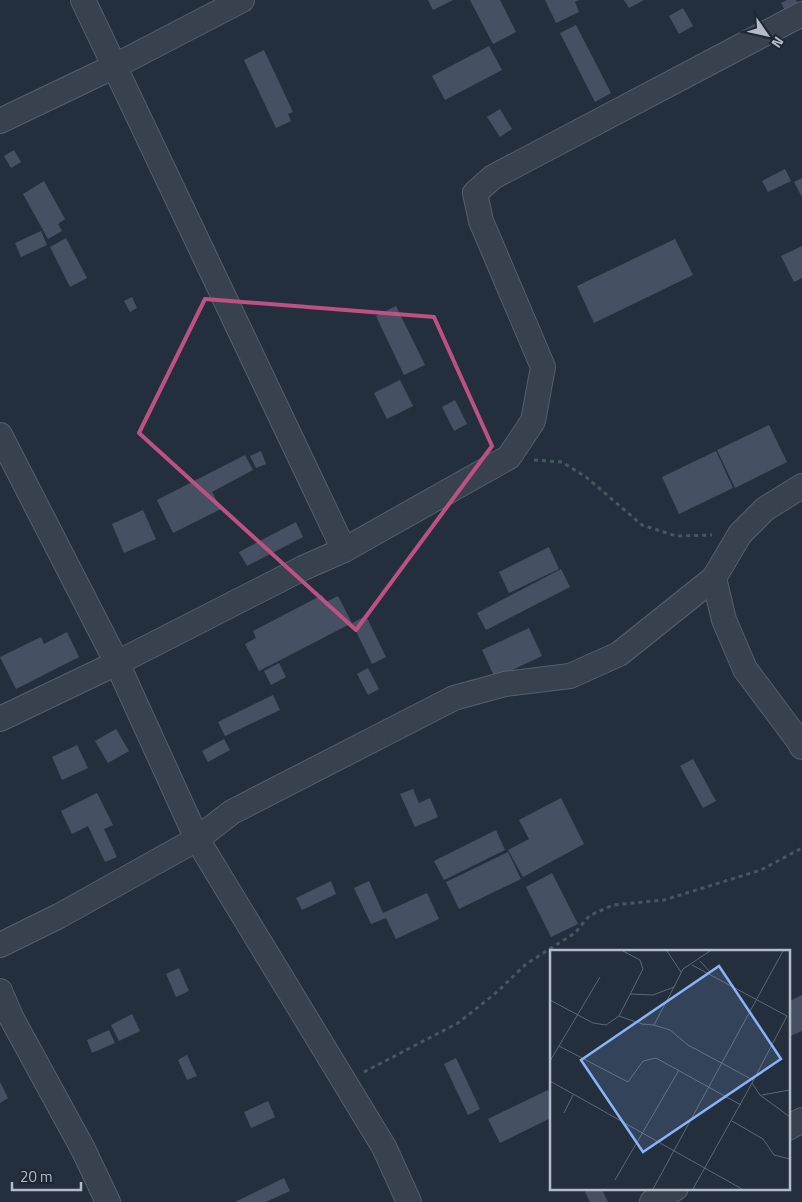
<svg xmlns="http://www.w3.org/2000/svg" width="802" height="1202" viewBox="0 0 802 1202" font-family="'Titillium Web',sans-serif">
<style>
.building{fill:#455162}
.lines{fill:none;stroke-linecap:round;stroke-linejoin:round}
.minor-casing{stroke:#565f6c;stroke-width:26}
.path{stroke:#44595c;stroke-width:3;stroke-dasharray:4 4;stroke-linecap:butt}
.minor{stroke:#38414e;stroke-width:24}
.marked{fill:none;stroke:#bd5182;stroke-width:4;stroke-linejoin:round}
.inset-road{fill:none;stroke:#5e6776;stroke-width:1}
.view{fill:#8ab4f8;fill-opacity:0.15;stroke:#8ab4f8;stroke-width:2.5}
.inset-edge{fill:none;stroke:#b4bcc9;stroke-width:2.5}
</style>
<rect width="100%" height="100%" fill="#242f3e"/>
<g class="building">
<path d="M428 0H453L433 10Z"/>
<path d="M470 0H500L516 32 493 44Z"/>
<path d="M545 0H579L575 2 579 12 556 23Z"/>
<path d="M624 0H644L629 8Z"/>
<path d="M787 0H796L798 5 786 12 781 3Z"/>
<path d="M683 8 693 26 679 34 669 16Z"/>
<path d="M576 25 611 93 595 102 560 33Z"/>
<path d="M489 46 502 70 445 100 432 76Z"/>
<path d="M264 50 293 112 288 114 291 121 276 128 244 60Z"/>
<path d="M500 109 512 129 500 137 487 117Z"/>
<path d="M14 150 21 162 11 168 4 156Z"/>
<path d="M785 169 791 181 768 192 762 181Z"/>
<path d="M802 178V197L794 182Z"/>
<path d="M44 181 65 219 58 224 62 231 48 239 23 194Z"/>
<path d="M41 231 47 245 21 257 15 243Z"/>
<path d="M66 238 87 278 70 287 50 247Z"/>
<path d="M675 239 693 275 594 323 577 286Z"/>
<path d="M802 246V278L794 282 781 256Z"/>
<path d="M132 297 137 308 130 312 124 301Z"/>
<path d="M396 306 425 365 404 375 376 316Z"/>
<path d="M400 380 413 406 387 419 374 393Z"/>
<path d="M455 400 467 424 454 431 442 407Z"/>
<path d="M769 425 787 462 735 488 717 450Z"/>
<path d="M261 451 266 464 256 468 250 456Z"/>
<path d="M716 451 733 488 679 514 662 477Z"/>
<path d="M245 455 253 470 212 492 221 509 173 533 157 500Z"/>
<path d="M143 510 156 539 124 553 112 524Z"/>
<path d="M296 522 303 537 247 566 239 552Z"/>
<path d="M549 547 559 569 509 593 499 572Z"/>
<path d="M561 569 570 587 486 630 477 613Z"/>
<path d="M322 595 326 602 338 596 352 623 259 671 245 644 256 638 253 631Z"/>
<path d="M366 616 386 657 372 664 352 623Z"/>
<path d="M529 628 542 656 495 678 482 650Z"/>
<path d="M67 632 79 657 16 689 0 657 41 637 44 644Z"/>
<path d="M279 663 286 677 271 685 264 671Z"/>
<path d="M368 668 379 689 368 695 357 674Z"/>
<path d="M273 695 280 710 225 736 218 722Z"/>
<path d="M116 729 129 751 108 763 95 741Z"/>
<path d="M224 739 230 750 208 762 202 751Z"/>
<path d="M77 745 88 768 62 780 52 757Z"/>
<path d="M693 759 716 801 703 808 680 766Z"/>
<path d="M413 789 419 803 430 798 438 817 415 827 400 794Z"/>
<path d="M97 793 113 825 104 829 117 857 105 862 88 826 72 834 61 811Z"/>
<path d="M561 798 584 844 523 877 508 850 529 839 519 820Z"/>
<path d="M496 830 505 850 444 880 434 861Z"/>
<path d="M508 852 521 879 459 909 446 882Z"/>
<path d="M552 873 578 924 551 937 526 887Z"/>
<path d="M331 881 336 894 302 910 296 898Z"/>
<path d="M369 881 383 913 427 893 439 919 396 939 386 918 371 924 354 888Z"/>
<path d="M179 968 189 991 176 997 166 974Z"/>
<path d="M802 995V1031L788 1037V1002Z"/>
<path d="M132 1014 140 1031 119 1041 111 1025Z"/>
<path d="M109 1030 115 1043 92 1053 87 1040Z"/>
<path d="M187 1055 197 1076 187 1080 178 1060Z"/>
<path d="M456 1058 480 1109 468 1115 444 1064Z"/>
<path d="M0 1082 8 1098 0 1103Z"/>
<path d="M548 1090 551 1096V1118L500 1143 488 1119Z"/>
<path d="M268 1101 275 1117 251 1128 244 1112Z"/>
<path d="M284 1178 290 1191 266 1202H235Z"/>
<path d="M583 1188H601L608 1202H590Z"/>
</g>
<g class="lines">
<defs>
<g id="minor">
<path d="M83 0 344 550"/>
<path d="M0 121 115 66 242 0"/>
<path d="M0 435 117 663 197 839 384 1147 409 1202"/>
<path d="M802 486 765 509 740 534 714 578 724 620 745 669 798 740 802 747"/>
<path d="M0 719 117 663 303 568 344 550 509 457 533 421 543 367 481 221 475 193 493 177 802 14"/>
<path d="M0 945 59 916 197 839 232 812 454 698 505 684 570 676 619 654 714 578"/>
<path d="M0 991 11 1017 83 1149 108 1202"/>
<path d="M788 1128 802 1120"/>
<path d="M652 1202 676 1188"/>
</g>
</defs>
<use href="#minor" class="minor-casing"/>
<g class="path">
<path d="M534 460 562 462 586 477 642 525 676 536 712 535"/>
<path d="M364 1072 458 1023 497 992 526 964 575 933 589 916 613 905 664 900 761 870 802 848"/>
</g>
<use href="#minor" class="minor"/>
</g>
<path class="marked" d="M205 299 434 317 492 446 356 630 139 433Z"/>
<g transform="translate(550 950)">
<rect width="240" height="240" fill="#242f3e"/>
<path class="inset-road" d="M117 1 131 22M150 11 161 23M142 15 237 66 202 133 210 145 240 167M81 44 103 45 124 37 133 19 160 1M0 50 43 73 56 75 69 66 93 19 90 10 73 1M69 66 92 74 104 75 124 37M104 75 120 80 138 95 203 130M9 96 78 132 93 111 106 108 191 155M0 111 50 27M0 131 192 239M212 145 240 140M14 163 23 145M182 171 213 189 224 205 240 209M65 230 129 120M103 239 233 1M143 239 202 133"/>
<path class="view" d="M169 16 231 109 93 202 31 110Z"/>
<rect width="240" height="240" class="inset-edge"/>
</g>
<g transform="translate(767 35) rotate(124)" stroke="#1d2633" stroke-width="4" paint-order="stroke">
<path d="M0-4L9 19L0 12L-9 19Z" fill="#b4bcc9"/>
<text y="-8" font-size="14" font-weight="bold" text-anchor="middle" fill="#b4bcc9">N</text>
</g>
<path d="M12 1182v8h69v-8" fill="none" stroke="#b4bcc9" stroke-width="2.5"/>
<text x="20" y="1182" font-size="15" fill="#b4bcc9" stroke="#1d2633" stroke-width="4" paint-order="stroke">20 m</text>
</svg>
